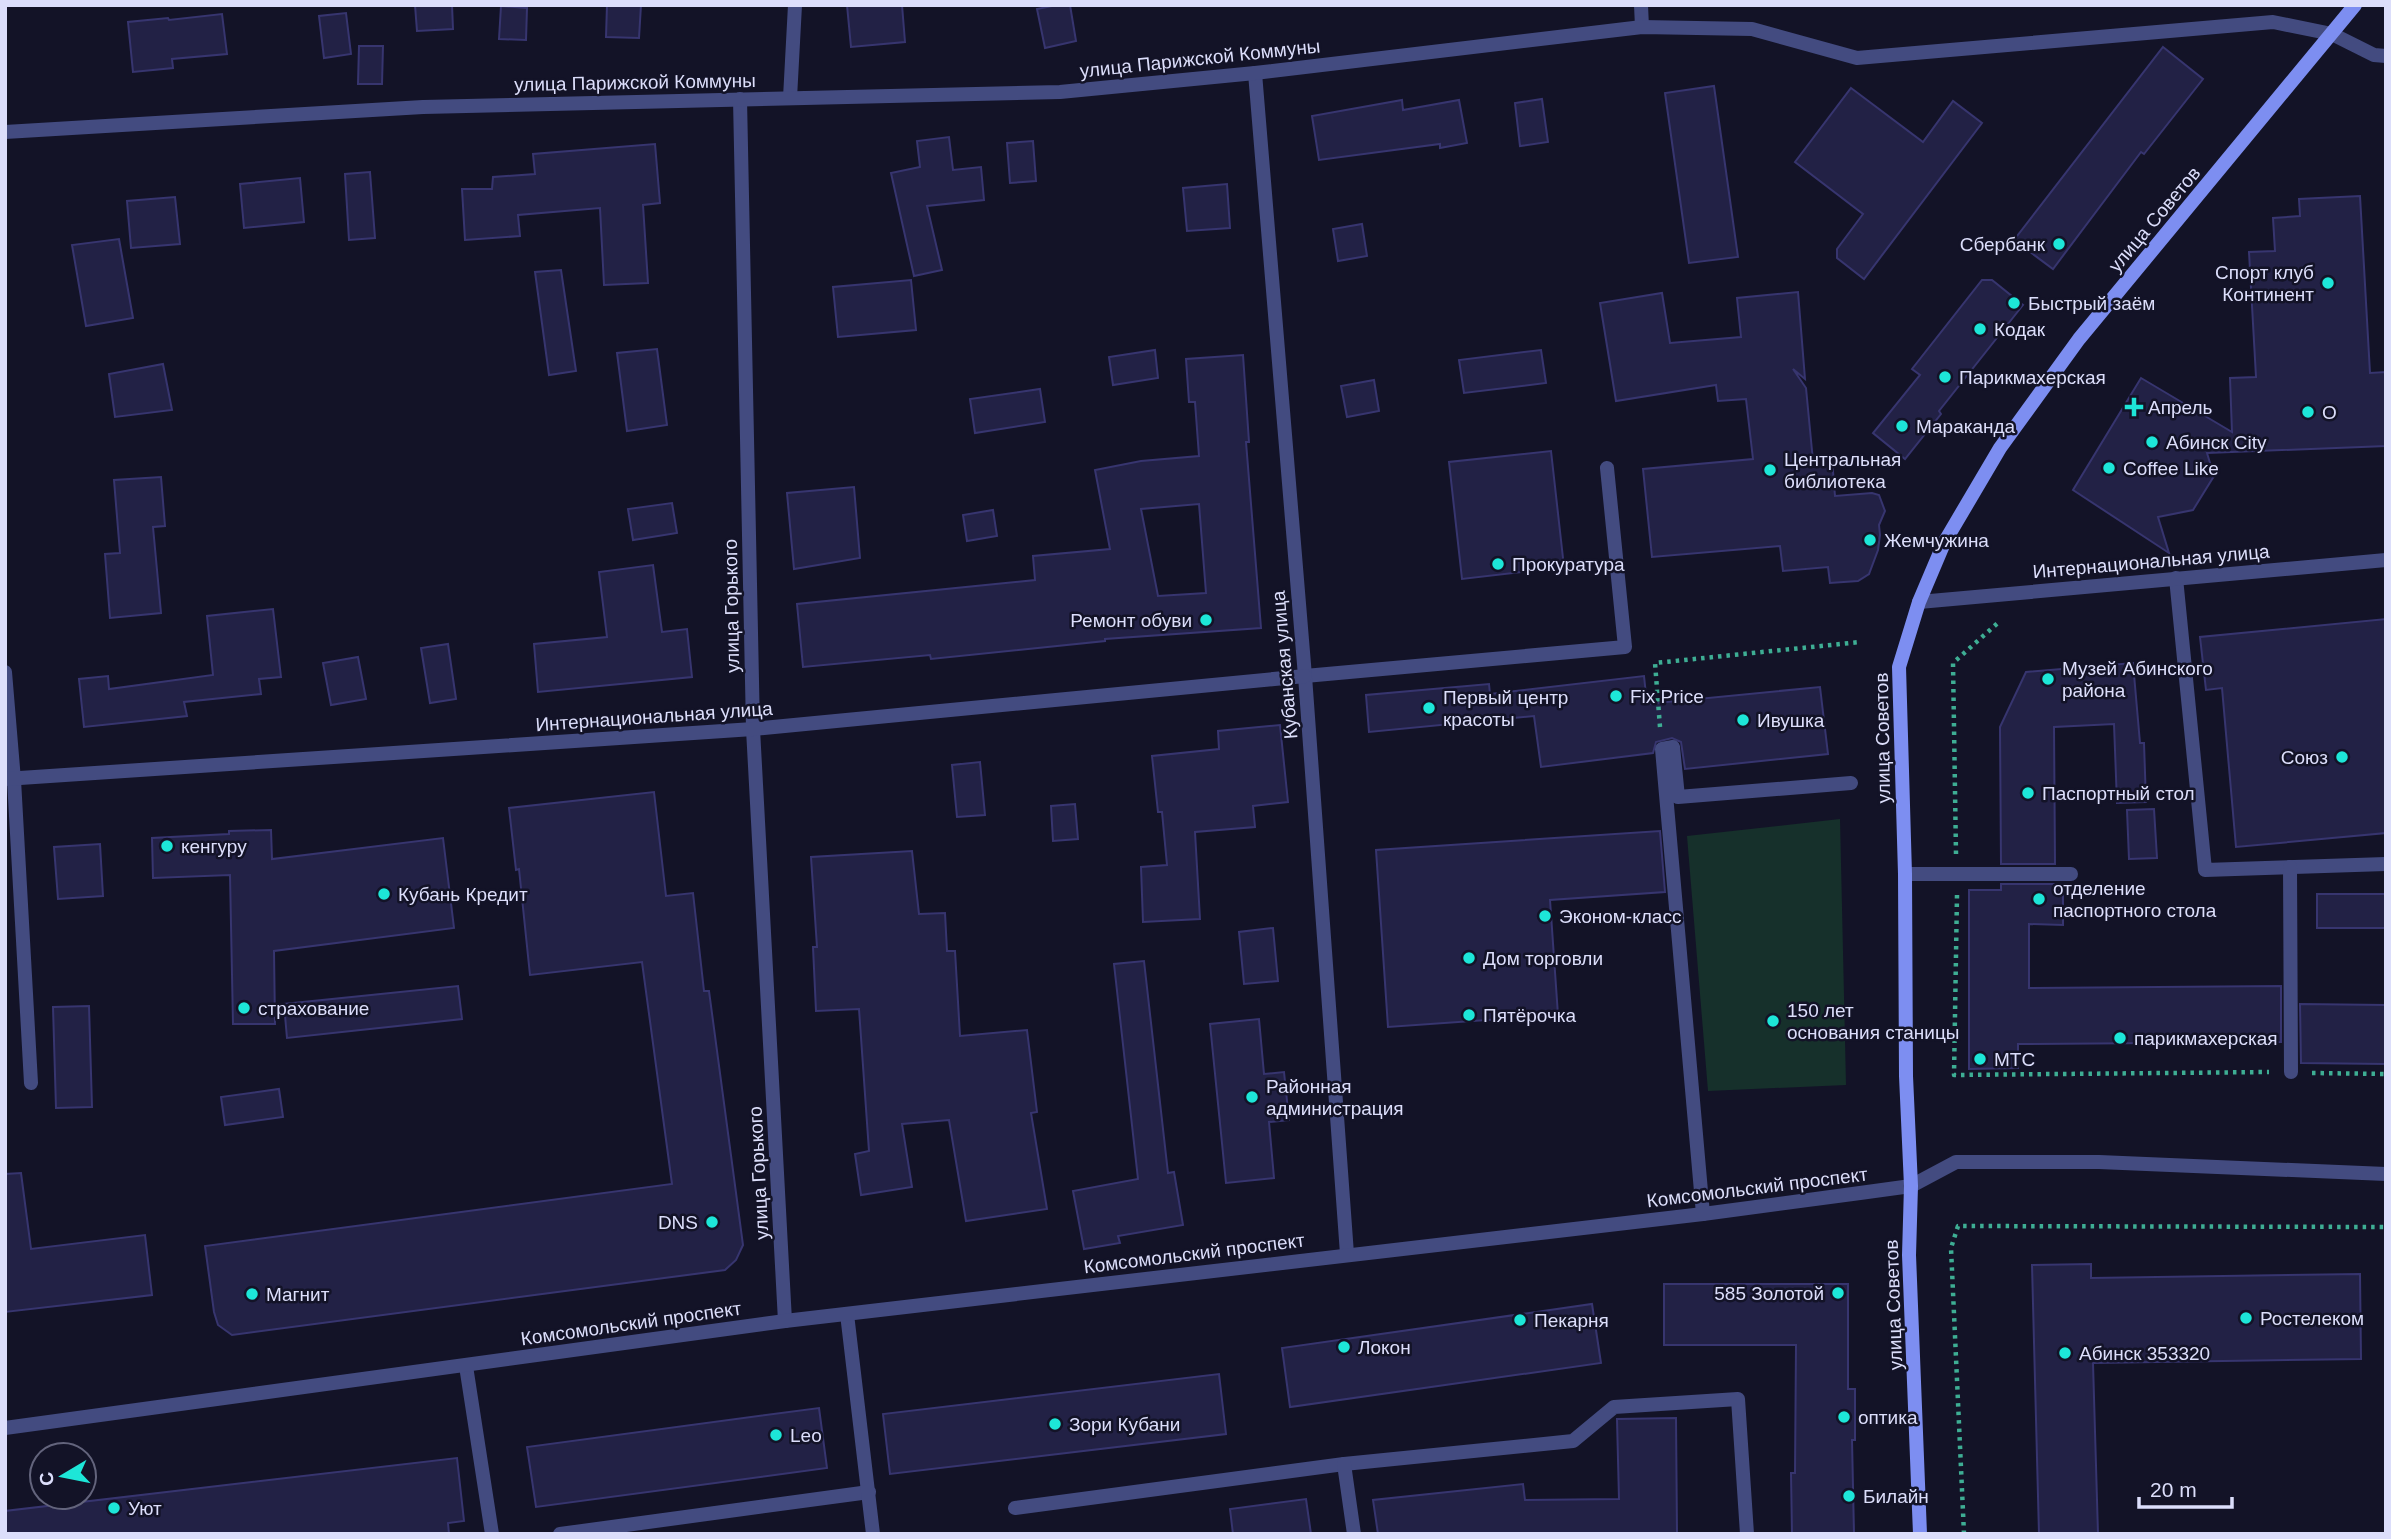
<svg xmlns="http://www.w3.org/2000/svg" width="2391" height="1539" viewBox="0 0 2391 1539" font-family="Helvetica,sans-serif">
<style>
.green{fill:#16302b}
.building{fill:#222145;stroke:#37356f;stroke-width:2;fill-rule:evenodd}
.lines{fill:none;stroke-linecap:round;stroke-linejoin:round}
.path{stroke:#3eae94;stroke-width:4.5;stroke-dasharray:3.5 5;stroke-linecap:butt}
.lane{stroke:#434b80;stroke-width:14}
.street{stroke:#434b80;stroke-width:14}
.secondary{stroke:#7d8ef1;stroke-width:14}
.poi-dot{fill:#1de6d8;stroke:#131327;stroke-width:2.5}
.labels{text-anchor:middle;stroke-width:5;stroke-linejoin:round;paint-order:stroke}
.street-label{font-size:19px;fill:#dcdefb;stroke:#131327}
.poi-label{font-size:19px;fill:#dcdefb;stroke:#131327;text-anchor:start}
</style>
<rect width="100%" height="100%" fill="#131327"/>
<path class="green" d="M1840 819 1846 1085 1708 1091 1687 836Z"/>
<g class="building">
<path d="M415 5H452L453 29 417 31Z"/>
<path d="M607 5H641L639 38 606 37Z"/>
<path d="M847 5H902L905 42 851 47Z"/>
<path d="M1057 5H1070L1076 41 1045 48 1037 9Z"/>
<path d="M501 6 527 8 526 40 499 39Z"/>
<path d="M346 13 351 54 324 58 319 16Z"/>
<path d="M222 14 227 54 172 59 173 68 133 72 128 22 168 18 169 20Z"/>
<path d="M359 46H383L382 84H358Z"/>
<path d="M2163 47 2203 79 2144 154 2141 152 2053 269 2014 240Z"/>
<path d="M1714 86 1738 257 1689 263 1665 93Z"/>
<path d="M1851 88 1923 142 1953 101 1982 123 1864 279 1837 258V249L1863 214 1795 162Z"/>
<path d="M1542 99 1548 142 1520 146 1515 103Z"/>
<path d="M1402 100 1403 110 1459 100 1467 143 1440 148V144L1319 160 1312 116Z"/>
<path d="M949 137 953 170 981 167 984 200 927 206 942 270 914 276 891 173 920 167 917 141Z"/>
<path d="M1033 141 1036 181 1010 183 1007 143Z"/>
<path d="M655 144 660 203 643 205 648 283 604 285 600 208 518 215 520 236 465 240 462 189H492L493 177 535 174 533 154Z"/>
<path d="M370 172 375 238 349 240 345 174Z"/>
<path d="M300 178 304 222 244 228 240 184Z"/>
<path d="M1227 184 1230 228 1187 231 1183 188Z"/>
<path d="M2360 196 2370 373 2386 372V446L2207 453 2214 476 2193 510 2158 517 2169 553 2073 490 2141 378 2232 432 2230 378 2256 377 2249 252 2275 251 2273 218 2300 216 2299 199Z"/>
<path d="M175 197 180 244 131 248 127 201Z"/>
<path d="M1362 224 1367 256 1338 261 1333 229Z"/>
<path d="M119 239 133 318 86 326 72 245Z"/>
<path d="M561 270 576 371 549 375 535 272Z"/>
<path d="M911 280 916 330 838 337 833 287Z"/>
<path d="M1982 280H1992L2023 305 1939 411 1941 414 1905 459 1873 433 1920 375 1912 369Z"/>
<path d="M1798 292 1805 379 1793 369 1806 388 1813 461 1832 459 1835 496 1872 493 1879 495 1885 511 1879 525 1880 535 1878 550 1869 574 1858 581 1830 583 1828 567 1783 571 1780 546 1652 557 1643 469 1753 459 1746 399 1718 401 1716 385 1616 401 1600 303 1662 293 1670 343 1741 337 1737 298Z"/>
<path d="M657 349 667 425 627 431 617 353Z"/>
<path d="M1155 350 1158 378 1113 385 1109 357Z"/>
<path d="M1541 350 1546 383 1464 393 1459 360Z"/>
<path d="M1243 355 1249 442H1246L1261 628 1105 639V641L931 659 930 655 803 667 797 604 1035 580 1033 556 1110 549 1095 470 1141 461 1199 456 1195 402H1189L1186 359ZM1199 504 1206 593 1158 596 1141 509Z"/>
<path d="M163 364 172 410 115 417 109 374Z"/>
<path d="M1374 380 1379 411 1347 417 1341 386Z"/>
<path d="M1040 389 1045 422 975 433 970 399Z"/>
<path d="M1551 451 1564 567 1462 579 1449 462Z"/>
<path d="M161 477 165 526 153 527 161 613 110 618 105 554 120 553 114 480Z"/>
<path d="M854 487 860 558 794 569 787 493Z"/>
<path d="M672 503 677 533 633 540 628 509Z"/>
<path d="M993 510 997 536 967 541 963 515Z"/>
<path d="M653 565 662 632 687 629 692 677 538 692 534 644 607 637 599 572Z"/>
<path d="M273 609 281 677 259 679 261 694 184 702 187 716 84 727 79 679 108 676 109 689 213 675 207 616Z"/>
<path d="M2386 619V833L2236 847 2222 688 2206 690 2200 637Z"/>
<path d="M448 644 456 699 430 703 421 648Z"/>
<path d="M358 657 366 699 331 705 323 663Z"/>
<path d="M2133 663 2140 743H2144L2146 802 2117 803 2114 724 2054 727 2055 864H2001L2000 727 2026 672Z"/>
<path d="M1644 676 1647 704 1820 687 1828 754 1685 769 1681 742 1672 738 1656 742 1653 753 1541 767 1534 716 1369 732 1366 695 1489 684 1490 694Z"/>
<path d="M1280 725 1288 802 1253 806 1255 827 1195 832 1200 919 1143 922 1141 867 1167 865 1162 812H1158L1152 756 1219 749 1218 731Z"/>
<path d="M980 762 985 815 957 817 952 765Z"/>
<path d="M654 792 666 896 693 893 704 991H709L743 1245 736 1260 725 1270 232 1335 218 1325 214 1312 205 1246 672 1184 642 962 530 975 519 869 516 870 509 808Z"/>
<path d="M1075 804 1078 839 1053 841 1051 806Z"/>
<path d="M2154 809 2157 858 2129 859 2127 810Z"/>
<path d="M271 830 272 859 443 838 454 928 274 951 275 1024H233L230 875 153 878 152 838 229 834V831Z"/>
<path d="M1660 831 1665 892 1550 900 1558 1015 1388 1027 1376 850Z"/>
<path d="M100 844 103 896 58 899 54 847Z"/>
<path d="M912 851 919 914 945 913 947 951H955L960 1036 1027 1030 1037 1112 1031 1113 1047 1209 966 1221 949 1120 902 1124 912 1187 861 1195 855 1154 869 1151 859 1009 816 1011 813 947H817L811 857Z"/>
<path d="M2001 884H2055V891H2063V925L2029 924V988L2281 986V1042L2018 1044V1068L1969 1069V890H2001Z"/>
<rect x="2317" y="894" width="69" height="34"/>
<path d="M1273 928 1278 981 1244 984 1239 932Z"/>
<path d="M1144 961 1168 1173 1174 1172 1183 1225 1118 1236 1120 1243 1084 1249 1073 1191 1138 1179 1114 964Z"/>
<path d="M458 986 462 1019 287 1038 284 1004Z"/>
<path d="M2300 1004 2386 1005V1064L2301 1063Z"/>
<path d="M89 1006 92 1107 56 1108 53 1007Z"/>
<path d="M1259 1019 1264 1074 1284 1072 1289 1120 1269 1122 1274 1178 1226 1183 1210 1024Z"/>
<path d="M279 1089 283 1117 225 1125 221 1097Z"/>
<path d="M21 1173 31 1249 145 1235 152 1295 5 1312V1174Z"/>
<path d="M2091 1264V1278L2360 1274 2361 1359 2093 1363 2098 1534H2039L2032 1265Z"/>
<path d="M1664 1284H1848V1389H1855V1440H1852L1854 1534H1792L1791 1473H1795L1796 1345H1664Z"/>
<path d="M1592 1304 1601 1363 1290 1407 1282 1348Z"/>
<path d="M1219 1374 1226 1434 890 1474 883 1414Z"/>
<path d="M819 1408 827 1468 536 1507 527 1447Z"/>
<path d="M1676 1418 1677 1534H1378L1373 1500 1523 1484 1525 1500 1619 1499 1617 1419Z"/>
<path d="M457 1458 464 1521 448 1523 449 1534H5V1511Z"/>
<path d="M1306 1499 1311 1534H1233L1230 1509Z"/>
</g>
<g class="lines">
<g class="path">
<path d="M1660 727 1655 663 1860 642"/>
<path d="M1956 854 1953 663 2000 621"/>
<path d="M1957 895 1954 1075 2269 1072"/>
<path d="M2312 1073 2386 1074"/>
<path d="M1964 1534 1951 1248 1958 1226 2386 1227"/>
</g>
<g class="lane">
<path d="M790 98 795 5"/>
<path d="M2176 578 2205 870 2386 864"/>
<path d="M1305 676 1625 647 1607 468"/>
<path d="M2290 867 2291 1072"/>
<path d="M1905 874H2071"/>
<path d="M1703 1214 1662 749 1673 747 1678 797 1851 783"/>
<path d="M1015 1508 1344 1464 1573 1441 1614 1407 1738 1399 1747 1534"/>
<path d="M560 1534 869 1492"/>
</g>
<g class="street">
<path d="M1641 5 1642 27"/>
<path d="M1255 73 1305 676 1347 1254"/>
<path d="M740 99 753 729 785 1321"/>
<path d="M5 132 423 107 1060 92 1255 73 1642 27 1752 29 1857 58 2273 22 2332 34 2374 55 2386 56"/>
<path d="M1919 602 2386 560"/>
<path d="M5 672 14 780 31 1083"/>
<path d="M5 779 753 729 1305 676"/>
<path d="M847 1314 873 1534"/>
<path d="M466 1366 492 1534"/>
<path d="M5 1428 785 1321 1703 1214 1860 1193 1911 1186 1956 1162H2099L2386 1174"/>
<path d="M1344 1464 1354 1534"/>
</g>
<path class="secondary" d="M1920 1534 1909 1255 1911 1186 1906 1076 1905 874 1899 667 1919 602 1944 543 2000 448 2079 339 2355 5"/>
</g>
<g class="poi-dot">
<circle cx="2059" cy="244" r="7"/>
<circle cx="2328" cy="283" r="7"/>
<circle cx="2014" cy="303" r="7"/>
<circle cx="1980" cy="329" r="7"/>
<circle cx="1945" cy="377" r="7"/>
<path d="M2130.5 396.5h7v7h7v7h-7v7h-7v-7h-7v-7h7z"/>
<circle cx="2308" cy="412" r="7"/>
<circle cx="1902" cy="426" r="7"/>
<circle cx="2152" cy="442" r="7"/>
<circle cx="2109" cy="468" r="7"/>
<circle cx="1770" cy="470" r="7"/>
<circle cx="1870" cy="540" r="7"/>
<circle cx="1498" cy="564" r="7"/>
<circle cx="1206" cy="620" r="7"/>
<circle cx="2048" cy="679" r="7"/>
<circle cx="1616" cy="696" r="7"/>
<circle cx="1429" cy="708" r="7"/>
<circle cx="1743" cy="720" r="7"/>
<circle cx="2342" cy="757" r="7"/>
<circle cx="2028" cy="793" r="7"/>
<circle cx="167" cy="846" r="7"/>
<circle cx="384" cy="894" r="7"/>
<circle cx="2039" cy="899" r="7"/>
<circle cx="1545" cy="916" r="7"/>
<circle cx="1469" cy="958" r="7"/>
<circle cx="244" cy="1008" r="7"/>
<circle cx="1469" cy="1015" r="7"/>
<circle cx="1773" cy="1021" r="7"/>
<circle cx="2120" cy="1038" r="7"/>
<circle cx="1980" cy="1059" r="7"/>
<circle cx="1252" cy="1097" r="7"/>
<circle cx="712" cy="1222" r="7"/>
<circle cx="1838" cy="1293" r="7"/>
<circle cx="252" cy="1294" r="7"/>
<circle cx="2246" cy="1318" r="7"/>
<circle cx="1520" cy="1320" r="7"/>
<circle cx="1344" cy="1347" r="7"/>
<circle cx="2065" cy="1353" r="7"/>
<circle cx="1844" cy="1417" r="7"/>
<circle cx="1055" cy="1424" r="7"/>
<circle cx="776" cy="1435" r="7"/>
<circle cx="1849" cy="1496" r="7"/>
<circle cx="114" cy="1508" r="7"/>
</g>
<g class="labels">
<g class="street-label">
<text transform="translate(1200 58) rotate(-6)" y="7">улица Парижской Коммуны</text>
<text transform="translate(635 82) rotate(-1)" y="7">улица Парижской Коммуны</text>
<text transform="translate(2154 219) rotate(-50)" y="7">улица Советов</text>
<text transform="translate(2151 561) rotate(-5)" y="7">Интернациональная улица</text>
<text transform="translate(731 606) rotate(-91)" y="7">улица Горького</text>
<text transform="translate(1284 665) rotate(-95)" y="7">Кубанская улица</text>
<text transform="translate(654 716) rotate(-4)" y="7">Интернациональная улица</text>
<text transform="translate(1882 738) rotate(-91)" y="7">улица Советов</text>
<text transform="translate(758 1173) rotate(-93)" y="7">улица Горького</text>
<text transform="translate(1757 1187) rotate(-7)" y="7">Комсомольский проспект</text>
<text transform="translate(1194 1253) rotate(-7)" y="7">Комсомольский проспект</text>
<text transform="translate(1893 1305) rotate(-92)" y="7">улица Советов</text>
<text transform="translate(631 1323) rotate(-8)" y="7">Комсомольский проспект</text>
</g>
<g class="poi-label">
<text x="2045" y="251" text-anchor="end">Сбербанк</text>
<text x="2314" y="279" text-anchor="end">Спорт клуб<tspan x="2314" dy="22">Континент</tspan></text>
<text x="2028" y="310">Быстрый заём</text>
<text x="1994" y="336">Кодак</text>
<text x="1959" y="384">Парикмахерская</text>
<text x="2148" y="414">Апрель</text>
<text x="2322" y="419">О</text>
<text x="1916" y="433">Мараканда</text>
<text x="2166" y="449">Абинск City</text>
<text x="1784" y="466">Центральная<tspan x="1784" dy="22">библиотека</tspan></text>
<text x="2123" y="475">Coffee Like</text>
<text x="1884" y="547">Жемчужина</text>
<text x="1512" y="571">Прокуратура</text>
<text x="1192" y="627" text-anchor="end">Ремонт обуви</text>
<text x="2062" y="675">Музей Абинского<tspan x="2062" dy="22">района</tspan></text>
<text x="1630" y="703">Fix Price</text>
<text x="1443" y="704">Первый центр<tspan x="1443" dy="22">красоты</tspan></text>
<text x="1757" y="727">Ивушка</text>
<text x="2328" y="764" text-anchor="end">Союз</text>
<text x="2042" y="800">Паспортный стол</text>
<text x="181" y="853">кенгуру</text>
<text x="2053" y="895">отделение<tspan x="2053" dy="22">паспортного стола</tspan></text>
<text x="398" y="901">Кубань Кредит</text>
<text x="1559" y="923">Эконом-класс</text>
<text x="1483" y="965">Дом торговли</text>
<text x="258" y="1015">страхование</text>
<text x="1787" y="1017">150 лет<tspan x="1787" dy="22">основания станицы</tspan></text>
<text x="1483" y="1022">Пятёрочка</text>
<text x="2134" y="1045">парикмахерская</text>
<text x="1994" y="1066">МТС</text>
<text x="1266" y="1093">Районная<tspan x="1266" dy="22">администрация</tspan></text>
<text x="698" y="1229" text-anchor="end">DNS</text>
<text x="1824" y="1300" text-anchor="end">585 Золотой</text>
<text x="266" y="1301">Магнит</text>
<text x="2260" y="1325">Ростелеком</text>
<text x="1534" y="1327">Пекарня</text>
<text x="1358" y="1354">Локон</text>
<text x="2079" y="1360">Абинск 353320</text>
<text x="1858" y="1424">оптика</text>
<text x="1069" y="1431">Зори Кубани</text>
<text x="790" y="1442">Leo</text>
<text x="1863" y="1503">Билайн</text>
<text x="128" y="1515">Уют</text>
</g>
</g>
<rect width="2391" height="1539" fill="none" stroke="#dcdefb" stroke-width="14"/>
<g transform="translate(63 1476) rotate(260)"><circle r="33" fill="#131327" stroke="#63647c" stroke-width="2"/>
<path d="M0-5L12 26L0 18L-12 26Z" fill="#1de6d8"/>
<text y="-10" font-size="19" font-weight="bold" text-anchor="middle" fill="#dcdefb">С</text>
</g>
<path d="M2139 1497v10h93v-10" fill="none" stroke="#dcdefb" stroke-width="3.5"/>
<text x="2150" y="1497" font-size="21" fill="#dcdefb" stroke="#131327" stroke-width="5" paint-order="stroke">20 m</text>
</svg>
